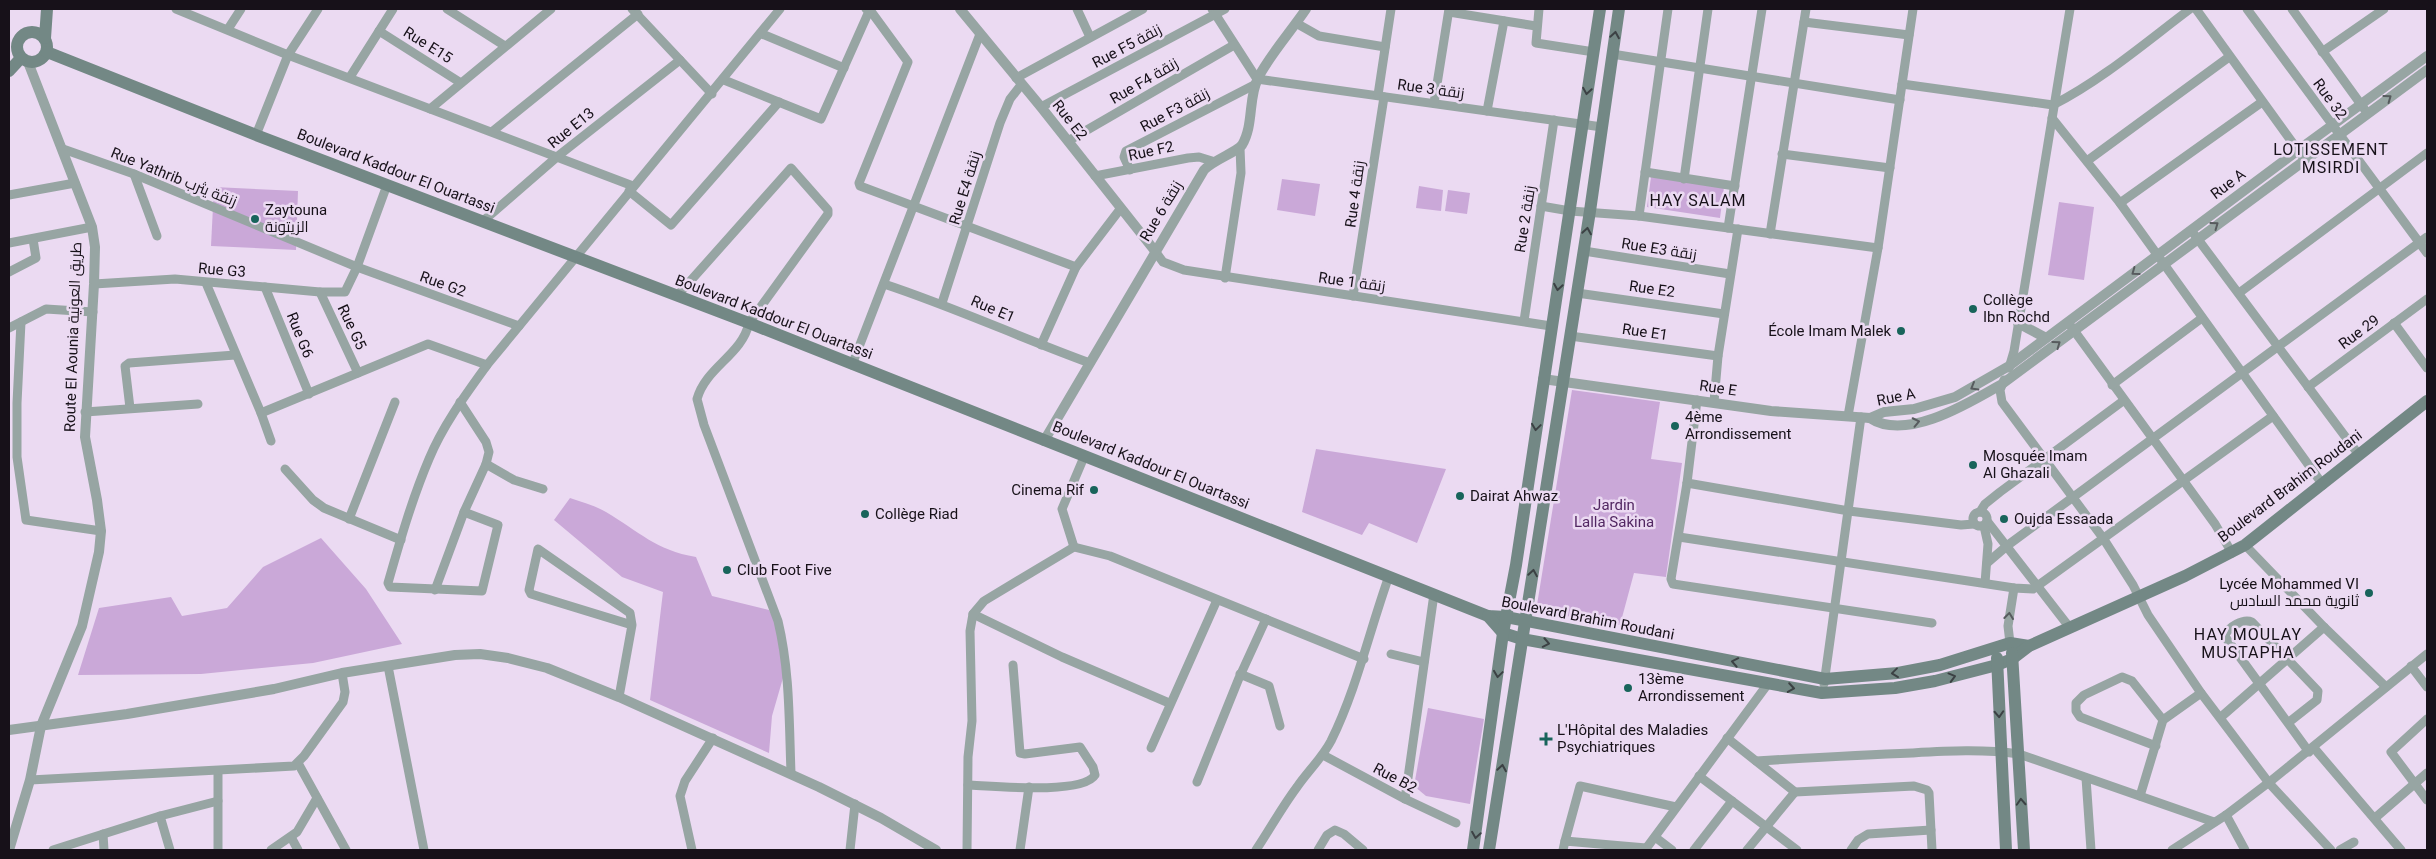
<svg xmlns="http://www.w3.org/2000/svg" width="2436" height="859" viewBox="0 0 2436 859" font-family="Roboto,Cairo,sans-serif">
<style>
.green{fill:#caa8d8}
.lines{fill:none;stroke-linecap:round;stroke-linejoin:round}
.minor{stroke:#97a5a3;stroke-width:9}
.tertiary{stroke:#97a5a3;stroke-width:10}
.secondary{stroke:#738885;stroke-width:12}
.oneway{stroke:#3c4144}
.oneway2{stroke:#575b5e}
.poi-dot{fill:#18645b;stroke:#ebdaf2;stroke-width:2}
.labels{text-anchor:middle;stroke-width:5;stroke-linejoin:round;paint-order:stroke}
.street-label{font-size:15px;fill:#171119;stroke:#ebdaf2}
.poi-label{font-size:15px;fill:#171119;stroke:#ebdaf2;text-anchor:start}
.park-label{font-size:15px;fill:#522762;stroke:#ebdaf2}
.neighbourhood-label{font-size:16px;letter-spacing:1px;fill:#171119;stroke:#ebdaf2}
</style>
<rect width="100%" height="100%" fill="#ebdaf2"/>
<g class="green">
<path d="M1651 177 1724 187 1720 218 1647 207Z"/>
<path d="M1282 179 1320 184 1315 216 1277 210Z"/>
<path d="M1419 186 1443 190 1441 211 1416 208Z"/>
<path d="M214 187 298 191 296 250 211 246Z"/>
<path d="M1448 190 1470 193 1467 214 1445 211Z"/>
<path d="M2059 202 2094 207 2084 280 2048 275Z"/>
<path d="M1572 390 1660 402 1651 459 1682 463 1666 577 1634 573 1620 625 1536 611Z"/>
<path d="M1316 449 1446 469 1417 543 1369 523 1362 535 1302 512Z"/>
<path d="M570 498C582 502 596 506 606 512 640 532 655 550 696 557L712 596 769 610 780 631 785 671 772 716 769 753 650 700 663 592 622 577 554 520Z"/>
<path d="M321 538 366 589 402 644 313 663 201 674 78 675 99 608 171 597 182 616 227 608 263 567Z"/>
<path d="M1428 708 1484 719 1470 804 1426 796 1414 786Z"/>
</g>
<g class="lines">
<g class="minor">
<path d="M176 9 288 55 633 186"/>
<path d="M447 9 505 46"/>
<path d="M632 9 712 94"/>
<path d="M866 9 870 10 908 62 859 183 860 186 1076 267"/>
<path d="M1077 9 1090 37"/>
<path d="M1212 9 1257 79 1602 127"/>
<path d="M1539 9 1536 43 1594 52"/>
<path d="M2196 9 2305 160"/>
<path d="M2247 9 2427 253"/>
<path d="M2292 9 2365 110"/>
<path d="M1449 12 1536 26"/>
<path d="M1804 22 1909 35"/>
<path d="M1296 23 1319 36 1385 47"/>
<path d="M228 29 241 9"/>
<path d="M379 31 461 83"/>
<path d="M762 34 844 68"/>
<path d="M2322 52 2384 9"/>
<path d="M1612 54 1900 100"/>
<path d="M350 77 393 9"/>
<path d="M1016 78 1143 9"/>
<path d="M724 80 821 119 870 9"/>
<path d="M1902 84 2053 105C2102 80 2146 42 2190 9"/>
<path d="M1378 95 1391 9"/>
<path d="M1434 103 1449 9"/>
<path d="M1041 107 1225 9"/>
<path d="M430 109 551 9"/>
<path d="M1487 111 1504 21"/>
<path d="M2052 118 2120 203 2323 485"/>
<path d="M493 131 638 14"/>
<path d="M256 135 288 55 318 9"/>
<path d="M1068 141 1234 45"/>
<path d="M63 149 134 174 357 267 519 326"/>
<path d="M1782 154 1890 168"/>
<path d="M2087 161 2229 57"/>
<path d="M1130 170 1124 157 1126 151 1256 84"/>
<path d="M1645 172 1735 186"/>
<path d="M134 174 157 236"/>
<path d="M1095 176 1188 158 1199 157 1212 161"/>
<path d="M1684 179 1708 9"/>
<path d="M629 191 671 225 779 102"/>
<path d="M9 195 75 183"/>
<path d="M2120 203 2262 102"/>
<path d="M1541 206 1570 211 1639 216 1878 248"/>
<path d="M1639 216 1668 9"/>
<path d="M482 222 558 156 680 60"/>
<path d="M1728 228 1762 9"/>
<path d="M1770 234 1806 9"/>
<path d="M2194 234 2359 455"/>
<path d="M9 243 92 227"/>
<path d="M1155 251 1163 262 1184 270 1551 326"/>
<path d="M1584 251 1730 274"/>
<path d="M9 272 36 258 33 239"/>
<path d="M1225 278 1241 173 1240 148"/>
<path d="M206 283 261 413 271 441"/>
<path d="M94 284 175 279 320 292H345L357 267 387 185"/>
<path d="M884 284C954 307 1021 338 1090 363"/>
<path d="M265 287 309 394"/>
<path d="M320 292 358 373"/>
<path d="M1577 293 1724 314"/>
<path d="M2239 293 2427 153"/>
<path d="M677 296 791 168 828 210V214L749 323C742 355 706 367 697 399L704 425 778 621C790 671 789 722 791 773"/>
<path d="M1353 296 1384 97"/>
<path d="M942 303 1000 123 1010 99 1021 85"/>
<path d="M1524 321 1554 120"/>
<path d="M21 322 17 403V457L26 520 101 531"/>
<path d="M2394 323 2427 368"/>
<path d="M2070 325 2215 524 2232 553"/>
<path d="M9 328 46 309 93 312"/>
<path d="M1570 336 1718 356"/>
<path d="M1041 345 1076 267 1121 208"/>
<path d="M852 365 980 34"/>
<path d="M2009 368 2014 351 2070 9"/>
<path d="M2004 380 2000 390 2002 402 2103 538 2133 585 2148 615 2201 693 2269 783 2331 850"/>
<path d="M2112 385 2202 318"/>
<path d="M2308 387 2427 299"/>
<path d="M1697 400 1687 483 1671 579 1673 584 1932 623"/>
<path d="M1714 402 1718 356 1738 229"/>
<path d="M130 408 125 366 129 363 235 355"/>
<path d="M85 412 198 404"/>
<path d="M261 413 428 344 487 365"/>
<path d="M1848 416 1878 248 1913 9"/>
<path d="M486 464 514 480 543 489"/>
<path d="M285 469 313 500 324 508 401 540"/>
<path d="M1687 483 1849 511 1961 525 1974 524"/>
<circle cx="1980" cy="519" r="7"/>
<path d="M464 512 498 525 482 591 390 587 388 583C400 541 412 499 429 459 443 425 466 394 487 365L780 9"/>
<path d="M1980 512 1985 504 2000 492 2123 401"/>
<path d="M349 519 395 402"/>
<path d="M1987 521 2070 628"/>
<path d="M1984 526 1988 544 1985 583"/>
<path d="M1679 537 2014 588 2033 589 2273 416"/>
<path d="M2245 545 2324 627 2386 687"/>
<path d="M1074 547 1062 509 1084 457"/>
<path d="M1987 563 2008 545 2427 237"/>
<path d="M435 590 464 512 486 464 489 452 486 442 460 402"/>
<path d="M973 614 1062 657 1169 703"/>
<path d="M2010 643 2008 626 2014 588"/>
<path d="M1391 654 1424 662"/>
<path d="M388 666 424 850"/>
<path d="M2411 666 2427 687"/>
<path d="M1240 674 1269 686 1280 726"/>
<path d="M1824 684 1861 417"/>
<path d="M619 697 632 625 630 613 538 549 529 590 531 594 632 625"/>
<path d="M2221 717 2324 627"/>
<path d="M2427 719 2391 752 2427 800"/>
<path d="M2288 723 2317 700 2318 691 2252 622C2243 618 2229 627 2225 635L2226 638C2254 676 2281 714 2309 752"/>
<path d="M1727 738 1795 792 1914 786 1927 790 1929 793 1932 850"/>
<path d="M2156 746 2080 717 2076 711V703L2084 695 2122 677 2132 681 2163 720"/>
<path d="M1151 748 1217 600"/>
<path d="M2314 748 2401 850"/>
<path d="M1323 755 1405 799 1456 823"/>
<path d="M1756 761C1808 758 1860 755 1912 753 1948 751 1983 749 2019 754L2214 822"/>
<path d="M298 763 346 850"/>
<path d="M218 771V850"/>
<path d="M1699 776 1797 850"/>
<path d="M2086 778 2091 850"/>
<path d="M30 780 294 766 304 756 343 702 345 692 342 673"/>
<path d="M1197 782 1239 678 1266 619"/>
<path d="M968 785C992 786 1083 795 1095 775L1093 767 1080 747 1025 754 1020 753 1013 665"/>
<path d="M2140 796 2163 720 2201 693"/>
<path d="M1405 799 1434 594"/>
<path d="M2226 815 2245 850"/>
<path d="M160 816 218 801"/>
<path d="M2375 818 2427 773"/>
<path d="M103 834 104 850"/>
<path d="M291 837 298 850"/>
<path d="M1655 837 1672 850"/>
<path d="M1565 841 1580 786 1676 807"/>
<path d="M53 850 160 816 170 850"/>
<path d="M271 850 297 832 317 798"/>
<path d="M692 850 680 796 685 781 713 738"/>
<path d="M850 850 855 804"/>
<path d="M967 850 968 757 972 721 970 631 973 614 984 601 1074 547 1110 556 1364 659"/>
<path d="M1020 850 1029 787"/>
<path d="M1256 850C1270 829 1282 807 1297 787 1308 771 1322 758 1331 741 1357 688 1369 632 1389 576"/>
<path d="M1318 850 1327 835 1335 830 1344 834 1363 850"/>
<path d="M1563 850 1565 841 1646 848"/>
<path d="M1645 850 1767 685"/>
<path d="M1694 850 1732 801"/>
<path d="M1747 850 1795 792"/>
<path d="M1851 850 1858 840 1868 834 1931 830"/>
<path d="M2172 850 2226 815 2272 780 2427 654"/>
<path d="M2340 850 2354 842"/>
</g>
<g class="tertiary">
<path d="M960 9 1041 107 1155 251"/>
<path d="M2018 323 2046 338"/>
<path d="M1543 379 1771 411 1870 418 1884 412 1914 409 1955 397 2009 366 2297 151 2427 56"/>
<path d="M1870 418C1906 442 1969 403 2002 384L2427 70"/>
<path d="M1044 441 1204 170C1213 160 1237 152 1242 145 1254 125 1248 98 1258 78 1269 56 1292 30 1306 9"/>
<path d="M9 730 127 714 274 689 342 673 455 655 480 654 508 658 547 668 619 697 819 787 881 818 936 850"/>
<path d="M9 850 30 780 41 726 82 626 99 552 101 531 97 500 85 437 94 284 95 247 92 227 28 62"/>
</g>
<g class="secondary">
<circle cx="32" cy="47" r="15"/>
<path d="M45 38 47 9"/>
<path d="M47 52 256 135 749 323 1488 616 1506 617 1825 679 1898 673 1940 665 2010 643 2029 646"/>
<path d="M9 71 21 58"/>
<path d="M1488 616 1503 633 1522 639 1822 693 1895 688 1935 681 1997 665 2012 659 2029 646 2185 576 2245 545 2427 401"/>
<path d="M2012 653 2024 850"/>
<path d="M1997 658 2006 850"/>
<path d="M1473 850 1503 633 1516 565 1600 9"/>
<path d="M1489 850 1590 211 1619 9"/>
</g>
</g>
<defs><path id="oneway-chevron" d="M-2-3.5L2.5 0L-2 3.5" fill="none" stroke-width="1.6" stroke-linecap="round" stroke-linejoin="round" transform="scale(1.25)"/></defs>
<g class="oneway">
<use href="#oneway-chevron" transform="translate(1615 35) rotate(-81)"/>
<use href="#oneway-chevron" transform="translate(1587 91) rotate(99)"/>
<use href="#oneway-chevron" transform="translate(1587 231) rotate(-81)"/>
<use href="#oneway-chevron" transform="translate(1558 287) rotate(99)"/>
<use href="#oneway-chevron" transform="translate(1536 427) rotate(98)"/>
<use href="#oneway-chevron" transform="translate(1533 573) rotate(-81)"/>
<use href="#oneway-chevron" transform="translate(1546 643) rotate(11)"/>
<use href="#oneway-chevron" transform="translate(1735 662) rotate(-169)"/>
<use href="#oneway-chevron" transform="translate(1895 673) rotate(173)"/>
<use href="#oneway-chevron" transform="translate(1498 674) rotate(98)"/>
<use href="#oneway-chevron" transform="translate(1952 677) rotate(-15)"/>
<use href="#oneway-chevron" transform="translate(1791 688) rotate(9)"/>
<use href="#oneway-chevron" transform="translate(1999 714) rotate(87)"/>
<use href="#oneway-chevron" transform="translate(1502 768) rotate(-81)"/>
<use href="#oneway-chevron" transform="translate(2021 802) rotate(-93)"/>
<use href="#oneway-chevron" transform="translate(1476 835) rotate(99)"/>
</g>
<g class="oneway2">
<use href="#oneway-chevron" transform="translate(2388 98) rotate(-36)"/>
<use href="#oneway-chevron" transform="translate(2215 225) rotate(-36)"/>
<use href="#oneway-chevron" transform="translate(2135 272) rotate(144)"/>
<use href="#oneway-chevron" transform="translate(2057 344) rotate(-36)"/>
<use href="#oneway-chevron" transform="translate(1974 387) rotate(150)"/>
<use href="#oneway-chevron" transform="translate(1916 422) rotate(-12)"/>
<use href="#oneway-chevron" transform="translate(2009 616) rotate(-83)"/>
</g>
<g class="poi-dot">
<circle cx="255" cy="219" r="5"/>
<circle cx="1973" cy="309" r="5"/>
<circle cx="1901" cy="331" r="5"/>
<circle cx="1675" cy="426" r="5"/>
<circle cx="1973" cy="465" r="5"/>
<circle cx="1094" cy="490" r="5"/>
<circle cx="1460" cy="496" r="5"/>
<circle cx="865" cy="514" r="5"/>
<circle cx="2004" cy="519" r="5"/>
<circle cx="727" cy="570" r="5"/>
<circle cx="2369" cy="593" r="5"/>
<circle cx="1628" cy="688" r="5"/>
<path d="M1543.5 731.5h5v5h5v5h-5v5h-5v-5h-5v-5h5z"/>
</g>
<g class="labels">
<g class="street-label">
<text transform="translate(428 45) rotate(32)" y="5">Rue E15</text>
<text transform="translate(1127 46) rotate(-28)" y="5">Rue F5 زنقة</text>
<text transform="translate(1144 81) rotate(-30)" y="5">Rue F4 زنقة</text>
<text transform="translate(1431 89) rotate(8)" y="5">Rue 3 زنقة</text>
<text transform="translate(2330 99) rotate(54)" y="5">Rue 32</text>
<text transform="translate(1175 110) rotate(-28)" y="5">Rue F3 زنقة</text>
<text transform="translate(1070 120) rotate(52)" y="5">Rue E2</text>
<text transform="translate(571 128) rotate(-39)" y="5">Rue E13</text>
<text transform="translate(1151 151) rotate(-12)" y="5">Rue F2</text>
<text transform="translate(396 171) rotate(21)" y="5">Boulevard Kaddour El Ouartassi</text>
<text transform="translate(174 177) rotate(22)" y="5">Rue Yathrib زنقة يثرب</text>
<text transform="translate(2228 184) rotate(-37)" y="5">Rue A</text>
<text transform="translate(965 188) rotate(-73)" y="5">Rue E4 زنقة</text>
<text transform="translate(1355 194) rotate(-82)" y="5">Rue 4 زنقة</text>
<text transform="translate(1161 211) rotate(-59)" y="5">Rue 6 زنقة</text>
<text transform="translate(1525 219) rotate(-81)" y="5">Rue 2 زنقة</text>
<text transform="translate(1659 249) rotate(9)" y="5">Rue E3 زنقة</text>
<text transform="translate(222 270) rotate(5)" y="5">Rue G3</text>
<text transform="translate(1352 282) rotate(8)" y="5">Rue 1 زنقة</text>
<text transform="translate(443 284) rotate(20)" y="5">Rue G2</text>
<text transform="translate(1652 289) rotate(8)" y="5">Rue E2</text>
<text transform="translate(993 309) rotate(23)" y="5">Rue E1</text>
<text transform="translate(774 317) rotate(21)" y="5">Boulevard Kaddour El Ouartassi</text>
<text transform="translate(352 327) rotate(65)" y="5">Rue G5</text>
<text transform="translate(1645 332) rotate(8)" y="5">Rue E1</text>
<text transform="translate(2359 332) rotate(-37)" y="5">Rue 29</text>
<text transform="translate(300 335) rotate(68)" y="5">Rue G6</text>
<text transform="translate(73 337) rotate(-88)" y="5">Route El Aounia طريق العونية</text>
<text transform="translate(1718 388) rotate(8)" y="5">Rue E</text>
<text transform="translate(1896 397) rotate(-11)" y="5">Rue A</text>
<text transform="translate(1151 465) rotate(22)" y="5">Boulevard Kaddour El Ouartassi</text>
<text transform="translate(2290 486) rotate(-37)" y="5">Boulevard Brahim Roudani</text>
<text transform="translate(1588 618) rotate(11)" y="5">Boulevard Brahim Roudani</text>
<text transform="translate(1395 778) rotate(28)" y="5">Rue B2</text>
</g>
<g class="poi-label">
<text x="265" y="215">Zaytouna<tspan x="265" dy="17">الزيتونة</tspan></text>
<text x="1983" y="305">Collège<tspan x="1983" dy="17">Ibn Rochd</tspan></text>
<text x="1891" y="336" text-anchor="end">École Imam Malek</text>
<text x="1685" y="422">4ème<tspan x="1685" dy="17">Arrondissement</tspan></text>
<text x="1983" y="461">Mosquée Imam<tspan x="1983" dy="17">Al Ghazali</tspan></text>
<text x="1084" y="495" text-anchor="end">Cinema Rif</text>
<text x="1470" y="501">Dairat Ahwaz</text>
<text x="875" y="519">Collège Riad</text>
<text x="2014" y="524">Oujda Essaada</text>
<text x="737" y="575">Club Foot Five</text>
<text x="2359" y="589" text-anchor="end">Lycée Mohammed VI<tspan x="2359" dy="17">ثانوية محمد السادس</tspan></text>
<text x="1638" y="684">13ème<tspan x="1638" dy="17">Arrondissement</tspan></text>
<text x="1557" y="735">L'Hôpital des Maladies<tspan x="1557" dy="17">Psychiatriques</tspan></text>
</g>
<g class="park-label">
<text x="1614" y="510">Jardin<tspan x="1614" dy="17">Lalla Sakina</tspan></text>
</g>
<g class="neighbourhood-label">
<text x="2331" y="155">LOTISSEMENT<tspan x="2331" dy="18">MSIRDI</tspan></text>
<text x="1698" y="206">HAY SALAM</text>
<text x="2248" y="640">HAY MOULAY<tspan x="2248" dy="18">MUSTAPHA</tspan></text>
</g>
</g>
<rect width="2436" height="859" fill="none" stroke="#171119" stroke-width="20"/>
</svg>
